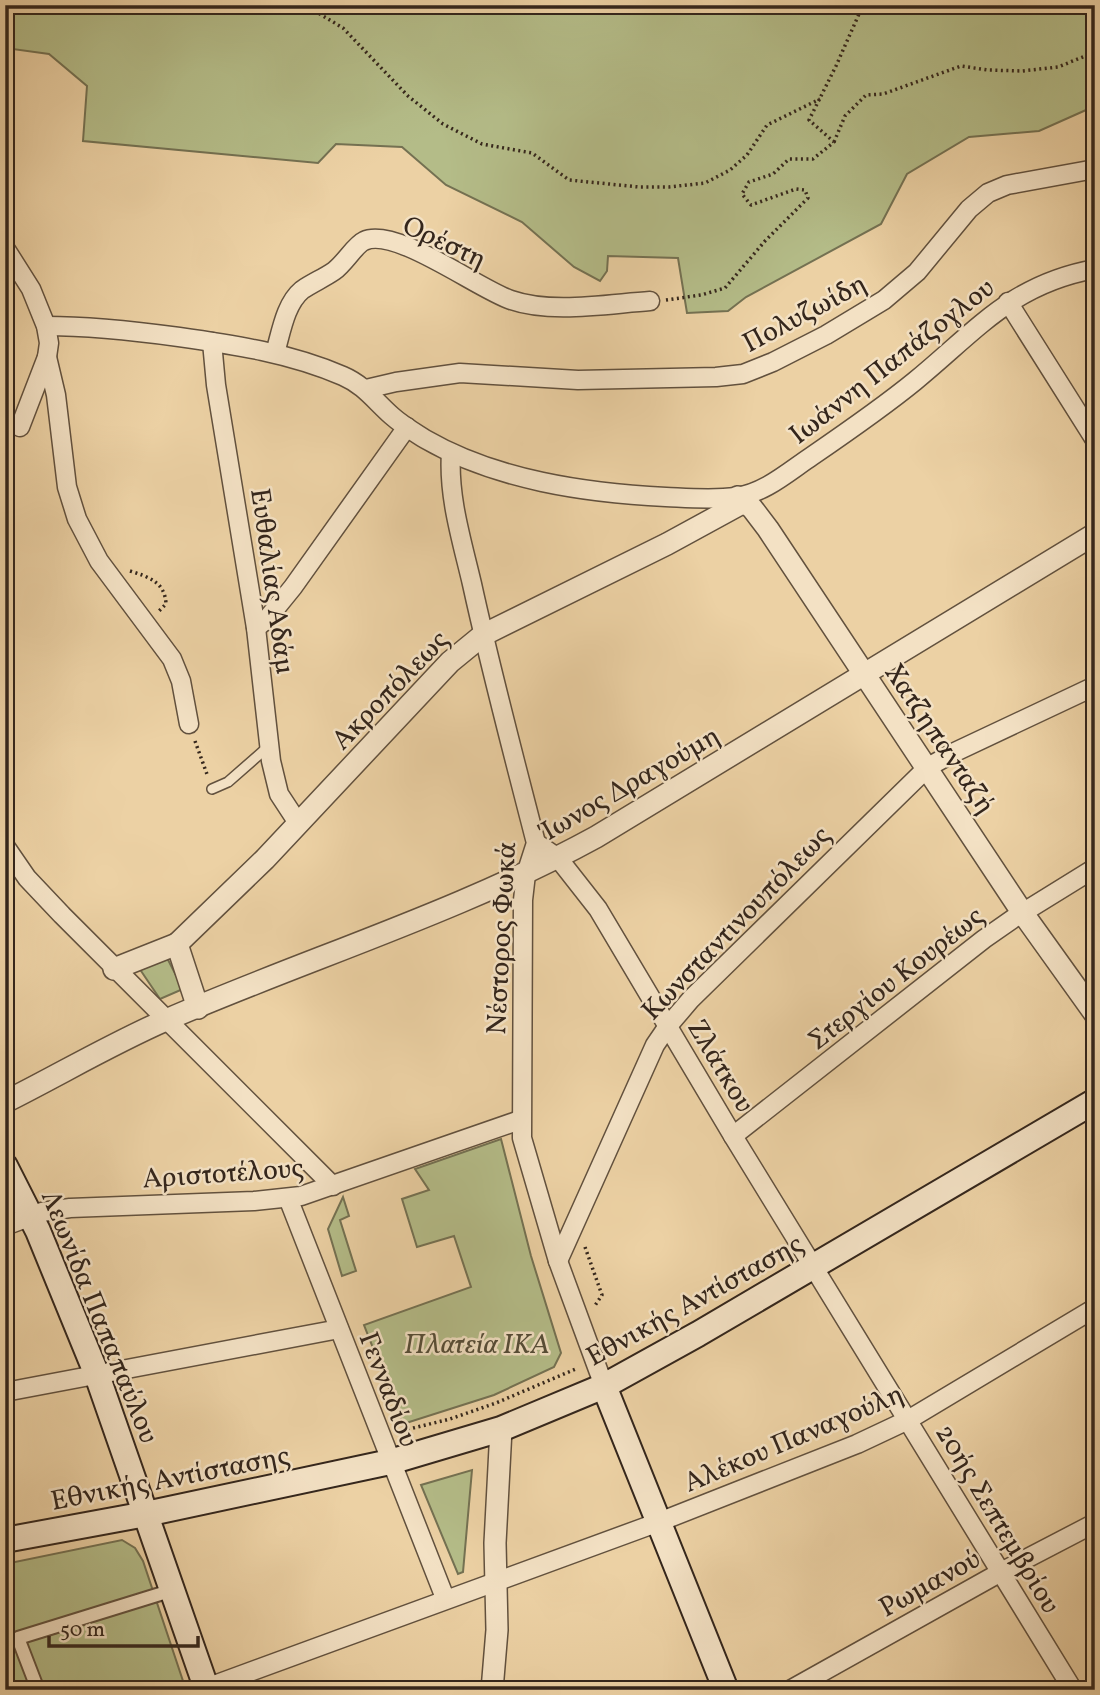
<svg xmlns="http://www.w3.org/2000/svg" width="1100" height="1695" viewBox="0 0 1100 1695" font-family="Vollkorn,serif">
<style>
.green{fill:#b4bc88;stroke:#747152;stroke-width:2}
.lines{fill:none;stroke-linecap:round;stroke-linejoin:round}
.service-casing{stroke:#62513e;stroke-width:12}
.pedestrian-casing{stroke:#62513e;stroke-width:16}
.minor-casing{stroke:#62513e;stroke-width:21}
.tertiary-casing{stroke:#62513e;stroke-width:24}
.secondary-casing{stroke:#34261c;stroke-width:28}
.path{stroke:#34261c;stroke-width:3.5;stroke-dasharray:2 3.5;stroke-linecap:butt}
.service{stroke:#f3e1c4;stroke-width:9}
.pedestrian{stroke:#f3e1c4;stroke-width:12}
.minor{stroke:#f3e1c4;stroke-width:18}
.tertiary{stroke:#f3e1c4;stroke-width:21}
.secondary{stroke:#f3e1c4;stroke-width:24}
.labels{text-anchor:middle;stroke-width:5;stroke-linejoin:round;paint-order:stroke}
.street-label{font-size:28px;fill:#34261c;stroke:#f3e1c4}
.park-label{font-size:28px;font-style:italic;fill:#544c37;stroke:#f3e1c4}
</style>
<rect width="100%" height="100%" fill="#ecd1a4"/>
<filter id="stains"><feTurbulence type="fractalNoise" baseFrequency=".00286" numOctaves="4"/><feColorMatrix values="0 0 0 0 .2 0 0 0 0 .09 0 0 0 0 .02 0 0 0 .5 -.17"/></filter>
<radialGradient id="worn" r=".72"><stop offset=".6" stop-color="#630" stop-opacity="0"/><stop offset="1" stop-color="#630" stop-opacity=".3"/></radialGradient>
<g class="green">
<path d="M5 5H1095V106L1039 131 969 137 907 174 881 224 746 297 728 311 687 313 678 258 608 256 607 271 600 281 574 267 522 222 446 185 402 147 336 144 318 163 83 141 87 86 49 54 5 48Z"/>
<path d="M164 952 183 989 160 999 137 965Z"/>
<path d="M501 1139 531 1256 561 1353 554 1367 494 1395 403 1424 364 1325 471 1287 454 1236 417 1247 402 1199 429 1190 415 1169Z"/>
<path d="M343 1197 349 1216 340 1220 356 1271 342 1276 328 1229Z"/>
<path d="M472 1470 463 1572 458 1574 421 1485Z"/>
<path d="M122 1540 135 1548 143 1561 186 1690H5V1564Z"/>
</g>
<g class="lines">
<defs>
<path id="service" d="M212 789 228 782 269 746"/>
<path id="pedestrian" d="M38 1690 18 1638 173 1590"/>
<g id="minor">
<path d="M5 248 31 289 46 326 49 343 47 357 20 427"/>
<path d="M1008 302 1095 440"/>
<path d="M46 326C91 326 135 331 179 337 235 345 290 353 343 376 364 385 375 401 392 416 402 425 414 432 425 439 496 480 585 493 666 497 689 498 713 500 736 497 765 493 788 472 812 456 847 432 882 408 915 381 977 330 1012 284 1095 269"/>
<path d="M212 342 216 385 256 628 271 761 279 794 298 823"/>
<path d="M275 353C281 333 285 304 302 290 312 283 324 278 334 271 345 263 355 245 364 241 395 226 478 289 511 300 551 314 607 304 650 301"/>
<path d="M47 357 56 395 67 487 77 519 99 561 172 659 181 681 189 724"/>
<path d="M366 389 396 382 460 373 578 380 716 377 743 374 773 362 826 335 884 300 917 272 969 209 988 193 1007 185 1095 169"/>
<path d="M451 453C448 497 462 541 472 584 491 671 514 757 536 843L526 874 523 900 522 1138 558 1261 604 1386"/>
<path d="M256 628 267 619 293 587 407 427"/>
<path d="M536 843 558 858 598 909 733 1136 1073 1690"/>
<path d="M5 846 27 878 62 915 333 1186"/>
<path d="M733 1136 984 939 1014 918 1095 868"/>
<path d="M288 1198 445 1598"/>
<path d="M5 1226 42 1212 70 1208 254 1201 301 1196 520 1120"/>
<path d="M558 1261 655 1045 668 1026 691 999 928 767 955 752 1095 686"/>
<path d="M5 1392 339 1329"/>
<path d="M206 1688 659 1522 857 1444 908 1420 1095 1308"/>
<path d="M790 1690 1001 1572 1095 1523"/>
</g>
<g id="tertiary">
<path d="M738 497 752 508 768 529 1022 912 1095 1014"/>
<path d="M114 969 177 944"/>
<path d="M198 1008 177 944 265 859 450 662 483 635 667 544 744 502"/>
<path d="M5 1102C59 1075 111 1044 166 1020 309 958 459 912 596 837L1095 534"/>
<path d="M492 1690 497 1630 495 1543 501 1429"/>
</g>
<g id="secondary">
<path d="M5 1166 38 1231 97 1375 207 1690"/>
<path d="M604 1386 726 1690"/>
<path d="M5 1540 146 1514 390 1462 501 1429 604 1386 698 1334 1095 1101"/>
</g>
</defs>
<use href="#service" class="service-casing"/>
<use href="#pedestrian" class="pedestrian-casing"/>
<use href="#minor" class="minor-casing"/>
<use href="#tertiary" class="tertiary-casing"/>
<use href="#secondary" class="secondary-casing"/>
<g class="path">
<path d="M305 5 343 28 408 96 443 124 482 144 532 153 569 180 639 187H669L705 183 730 170 747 155 767 125 820 99"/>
<path d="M834 142 845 116 866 95 883 94 961 66 988 70 1022 71 1058 67 1095 52"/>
<path d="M666 300 701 295 725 288 765 241 808 198 805 190 796 189 751 205 742 194 749 182 773 174 789 159H813L834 142 809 120 836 66 863 5"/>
<path d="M130 571C149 577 165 582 166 604L158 612"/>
<path d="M195 741 208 777"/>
<path d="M585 1247 602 1295 594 1307"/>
<path d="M397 1432 450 1419 496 1403 578 1368"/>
</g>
<use href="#service" class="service"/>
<use href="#pedestrian" class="pedestrian"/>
<use href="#minor" class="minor"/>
<use href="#tertiary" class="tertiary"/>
<use href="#secondary" class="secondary"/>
</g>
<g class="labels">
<g class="street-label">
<text transform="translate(445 241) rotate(25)" y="10">Ορέστη</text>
<text transform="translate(804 312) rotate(-28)" y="10">Πολυζωίδη</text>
<text transform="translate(891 360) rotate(-38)" y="10">Ιωάννη Παπάζογλου</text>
<text transform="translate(274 581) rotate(82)" y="10">Ευθαλίας Αδάμ</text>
<text transform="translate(389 689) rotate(-46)" y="10">Ακροπόλεως</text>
<text transform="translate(941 738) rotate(56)" y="10">Χατζηπανταζή</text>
<text transform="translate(630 782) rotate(-30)" y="10">Ίωνος Δραγούμη</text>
<text transform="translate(735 922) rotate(-46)" y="10">Κωνσταντινουπόλεως</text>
<text transform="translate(500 938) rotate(-87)" y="10">Νέστορος Φωκά</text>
<text transform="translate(895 977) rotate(-38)" y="10">Στεργίου Κουρέως</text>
<text transform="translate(722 1065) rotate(59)" y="10">Ζλάτκου</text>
<text transform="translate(223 1172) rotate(-4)" y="10">Αριστοτέλους</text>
<text transform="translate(694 1299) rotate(-29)" y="10">Εθνικής Αντίστασης</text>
<text transform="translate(101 1316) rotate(68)" y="10">Λεωνίδα Παπαπαύλου</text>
<text transform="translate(390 1389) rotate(69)" y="10">Γενναδίου</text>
<text transform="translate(793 1437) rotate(-23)" y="10">Αλέκου Παναγούλη</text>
<text transform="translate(170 1477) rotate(-11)" y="10">Εθνικής Αντίστασης</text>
<text transform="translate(999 1518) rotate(59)" y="10">20ής Σεπτεμβρίου</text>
<text transform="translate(929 1582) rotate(-29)" y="10">Ρωμανού</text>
</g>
<g class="park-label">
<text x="477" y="1353">Πλατεία ΙΚΑ</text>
</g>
</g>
<rect width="1100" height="1695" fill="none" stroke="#ecd1a4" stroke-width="28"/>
<rect x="7" y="7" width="1086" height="1681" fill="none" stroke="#34261c" stroke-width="3.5"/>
<rect x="14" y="14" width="1072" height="1667" fill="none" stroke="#34261c" stroke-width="2"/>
<path d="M49 1636v10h149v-10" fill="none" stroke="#34261c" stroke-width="3.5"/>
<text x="60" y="1636" font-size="21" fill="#34261c" stroke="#f3e1c4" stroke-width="5" paint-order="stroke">50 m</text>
<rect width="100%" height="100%" filter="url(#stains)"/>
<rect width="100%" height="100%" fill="url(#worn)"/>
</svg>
